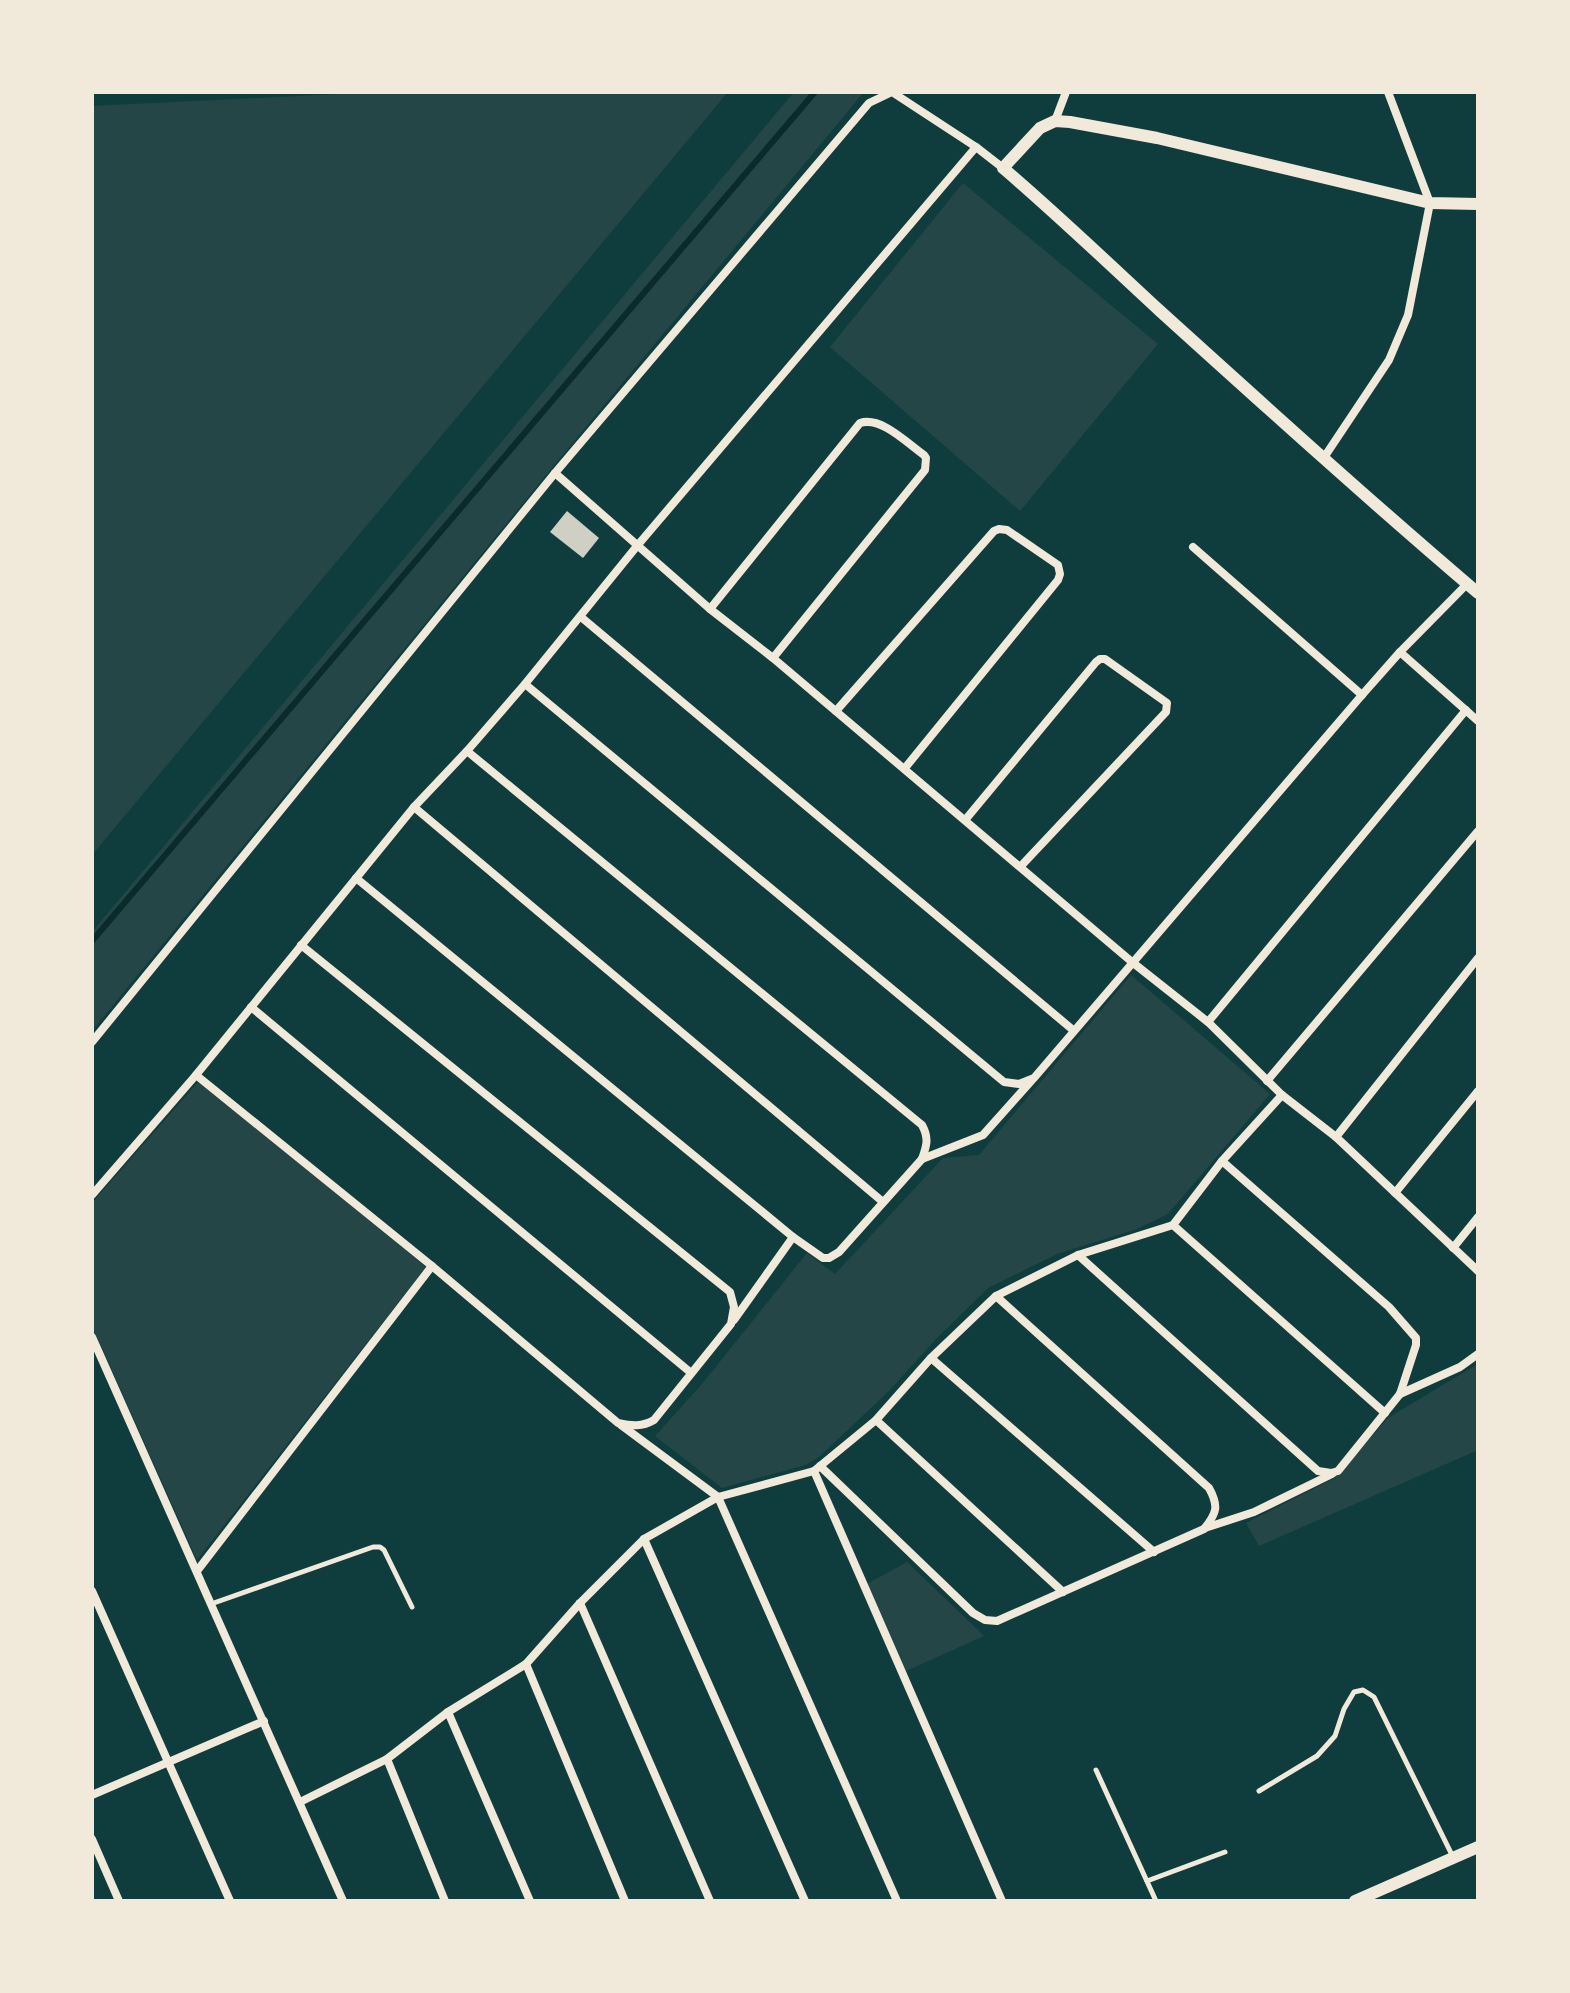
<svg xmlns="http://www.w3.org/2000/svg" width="1570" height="1993" viewBox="0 0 1570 1993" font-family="'Archivo Narrow',sans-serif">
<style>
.green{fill:#244646}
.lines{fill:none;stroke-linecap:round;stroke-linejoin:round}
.stream{stroke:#0a2a2b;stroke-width:6}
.building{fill:#cfcfc3}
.service{stroke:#f1e9da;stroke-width:5}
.minor{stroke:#f1e9da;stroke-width:8}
.tertiary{stroke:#f1e9da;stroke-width:12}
</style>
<rect width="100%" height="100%" fill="#0f3d3e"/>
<g class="green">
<path d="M380 92H728L92 855V106Z"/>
<path d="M794 92H864L551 469 92 1031V932Z"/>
<path d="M963 183 1158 344 1020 511 830 347Z"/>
<path d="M1131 975 1270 1094 1168 1214 1137 1229 1057 1254 988 1288 934 1341 887 1393 819 1457 805 1465 722 1488 655 1436 702 1384 807 1253 835 1274 943 1158 979 1155Z"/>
<path d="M199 1081 426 1267 197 1560 92 1326V1203Z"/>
<path d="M1478 1364V1450L1259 1546 1246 1523 1335 1478 1388 1418Z"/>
<path d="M907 1562 984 1636 904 1672 865 1585Z"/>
</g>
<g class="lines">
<path class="stream" d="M92 941 815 92"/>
</g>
<path class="building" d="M567 511 599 538 583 558 550 532Z"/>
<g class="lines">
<g class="service">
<path d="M211 1604 373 1547H380L384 1550 412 1607"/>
<path d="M1096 1770 1156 1901"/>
<path d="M1259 1791 1317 1756 1335 1736 1344 1709 1354 1692 1363 1690 1374 1697 1453 1857"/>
<path d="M1147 1881 1225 1852"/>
</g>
<g class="minor">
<path d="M1055 121 1066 92"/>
<path d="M1323 459 1389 360 1408 315 1430 203 1388 92"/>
<path d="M555 473 710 609 773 658 1132 962 1208 1022 1282 1095 1336 1137 1478 1271"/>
<path d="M1193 547 1362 695"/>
<path d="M710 609 860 423C881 416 907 443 924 455L926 458 925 470 773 658"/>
<path d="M581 617 1073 1030"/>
<path d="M1400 652 1478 721"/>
<path d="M525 684 1004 1082 1019 1084 1034 1078 1362 695 1400 652 1467 584"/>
<path d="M836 711 994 531 999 529 1007 530 1058 565 1060 574 1058 580 905 768"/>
<path d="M414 807 883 1202"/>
<path d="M966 819 1096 662 1100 659H1105L1167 703 1166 712 1021 866"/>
<path d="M356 878 793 1237 823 1258H829L839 1252 922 1159C927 1145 929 1138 922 1125L467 751"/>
<path d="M251 1007 690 1372"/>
<path d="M1208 1022 1466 710"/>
<path d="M92 1042 555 473 869 103 892 92 976 147 1003 168"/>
<path d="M196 1075 432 1266 618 1423C632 1426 642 1427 654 1420L731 1324 734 1307 730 1292 301 945"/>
<path d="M1267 1081 1478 831"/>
<path d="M1336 1137 1478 958"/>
<path d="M922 1159 983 1135 1032 1080"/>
<path d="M1395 1193 1478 1091"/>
<path d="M92 1195 196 1075 414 807 467 751 525 684 637 546 976 147"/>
<path d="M1173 1225 1385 1413"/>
<path d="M1453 1248 1478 1217"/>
<path d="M1078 1255 1318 1471 1331 1473 1338 1471 1400 1394 1416 1345V1338L1389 1307 1222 1161"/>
<path d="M734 1320 793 1237"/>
<path d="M92 1337 343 1901"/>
<path d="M931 1358 1154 1552"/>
<path d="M1400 1394 1460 1367 1478 1354"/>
<path d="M876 1420 1063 1592"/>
<path d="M621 1425 718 1497 897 1901"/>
<path d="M820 1466 973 1613 985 1620 997 1621 1204 1529C1217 1513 1219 1506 1209 1488L996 1296"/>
<path d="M814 1471 1002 1901"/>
<path d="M1205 1528 1254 1512 1332 1474"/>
<path d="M644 1539 805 1901"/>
<path d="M197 1571 432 1266"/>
<path d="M92 1591 230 1901"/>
<path d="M580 1603 710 1901"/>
<path d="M526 1664 625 1901"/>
<path d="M448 1712 530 1901"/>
<path d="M387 1759 445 1901"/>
<path d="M92 1795 264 1721"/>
<path d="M300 1802 387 1759 448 1712 526 1664 580 1603 644 1539 718 1497 814 1471 876 1420 931 1358 996 1296 1078 1255 1173 1225 1222 1161 1282 1095"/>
<path d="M92 1839 119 1901"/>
</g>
<g class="tertiary">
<path d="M1478 204 1430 203 1157 138 1070 122 1055 121 1040 128 1003 168C1057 214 1108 263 1160 311 1265 406 1370 501 1478 593"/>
<path d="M1355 1901 1478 1847"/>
</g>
</g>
<rect width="1570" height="1993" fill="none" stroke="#f1e9da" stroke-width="188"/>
</svg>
